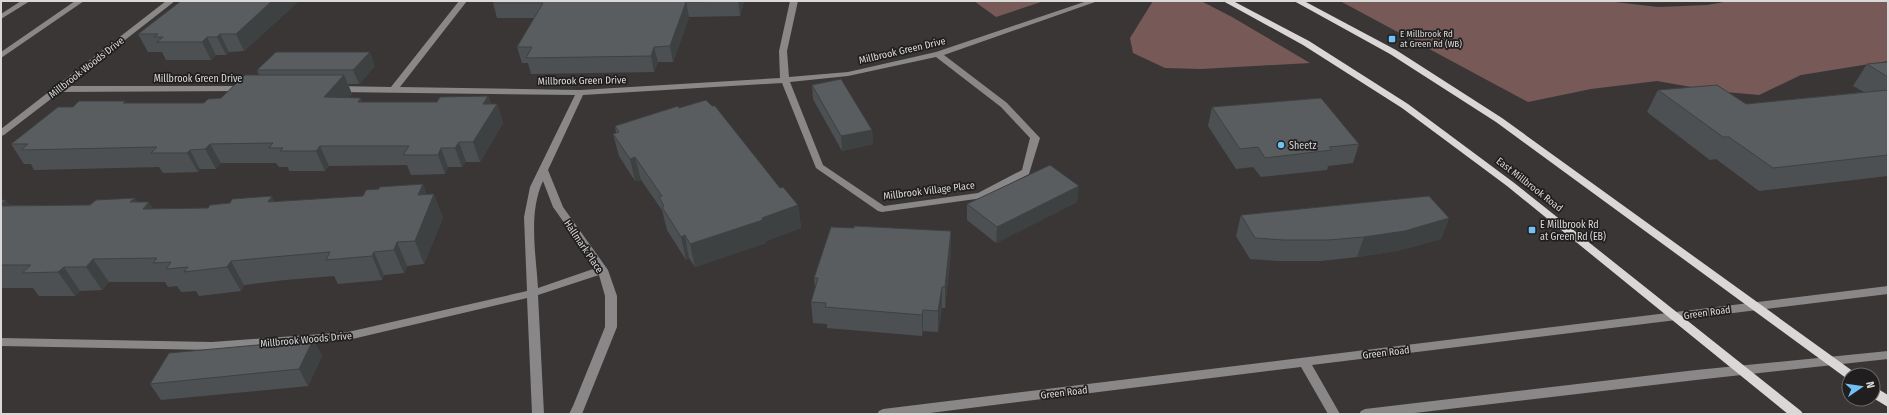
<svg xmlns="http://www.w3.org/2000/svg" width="1889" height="415" viewBox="0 0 1889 415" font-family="'Fira Sans Condensed',sans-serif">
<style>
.green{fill:#775958}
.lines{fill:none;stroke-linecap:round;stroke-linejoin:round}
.minor{fill:#898787;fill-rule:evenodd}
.major{fill:#dbd7d6;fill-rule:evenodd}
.wall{fill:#4d5052}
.shaded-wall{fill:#3e4142}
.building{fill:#595d5f;stroke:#3e4142}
.poi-dot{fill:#71c1f5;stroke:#201e1e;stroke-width:1.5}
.labels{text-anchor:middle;stroke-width:3.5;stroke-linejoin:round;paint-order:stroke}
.far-poi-label{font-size:9px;fill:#dbd8d8;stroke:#201e1e;text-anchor:start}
.street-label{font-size:10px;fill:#dbd8d8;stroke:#201e1e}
.poi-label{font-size:10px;fill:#dbd8d8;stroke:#201e1e;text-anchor:start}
</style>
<rect width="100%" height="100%" fill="#3b3636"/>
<g class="green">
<path d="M974 1H1044L996 17Z"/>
<path d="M1153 1H1201L1232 17 1310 63 1201 69 1165 68 1133 53 1130 38Z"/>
<path d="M1340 1H1606L1658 7 1707 5 1730 1H1888V61L1801 75 1759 95 1714 91 1657 81 1591 89 1528 102Z"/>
</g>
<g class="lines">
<g class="minor">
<path d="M21 1H30L1 19V14Z"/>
<path d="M75 1H84L1 58V52Z"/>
<path d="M166 1H175L66 86H243L247 89 246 91 60 92 4 135 1 136V129Z"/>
<path d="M459 1H467L400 87 580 90 780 78 779 51 790 1H798L787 51 789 77 848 72 936 52 1087 1H1098L944 55 1007 103 1040 138 1029 174 983 198 882 212 878 211 816 168 782 83 583 95 548 170 563 207 608 270 617 296V327L582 414H569L573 406 605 327V296L599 275 538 295 544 414H532L527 298 348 340 212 350 1 346V338L212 342 348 332 527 291 524 217 530 187 575 95 337 92 333 89 337 86 391 87ZM936 57 1001 107 1030 138 1022 170 978 193 884 206 823 165 790 82 848 76ZM543 181 553 207 596 268 538 288C536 254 528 213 543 181Z"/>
<path d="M1888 286V294L1312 365 1340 414H1328L1301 367 922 414H877L879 411 883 409Z"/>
<path d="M1888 351V359L1696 380 1406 414H1359L1361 411 1365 409 1696 370Z"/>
</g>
<g class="major">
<path d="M1223 1H1233L1309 41 1408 104 1513 182 1801 411 1803 414H1788L1507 186 1402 108 1303 45Z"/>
<path d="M1294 1H1304L1396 50 1502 118 1854 372 1856 375H1849V379L1846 378 1496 122 1390 54Z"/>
<path d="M1873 386 1888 395V407L1873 398Z"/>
</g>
</g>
<g class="wall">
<path d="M299 1 244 51 229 52 226 55H216L211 60H166L162 52H148L138 34Z"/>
<path d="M494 1H744L740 16 689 17 673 62H658L654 72 531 74 528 63H522L517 47 534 18H497L493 3Z"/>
<path d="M1888 62V176L1759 191 1716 159 1710 160 1647 112 1658 90 1746 104 1864 92 1853 86 1867 64Z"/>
<path d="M375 66 359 84H348L352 94 348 97 363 102H437L488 96 491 104H497L503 123 480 162H466L462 167H448L445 174 411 175 407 165 329 166 325 171H289L288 167H279L276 163H221L216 169H200L198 172 163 173 159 167 34 170 31 164H24L11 144 73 107 128 103H204L221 98 259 75 257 70Z"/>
<path d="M812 85 872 130 873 144 842 151 813 99Z"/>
<path d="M1212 107 1359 144 1353 163 1328 166 1327 170 1261 177 1253 167 1236 169 1208 126Z"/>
<path d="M679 108 780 188 798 205 801 228 766 241V243L695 267 689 258 686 260 667 230 662 210 641 180 635 181 619 156 613 134 616 133 615 126Z"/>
<path d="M427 195 443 217 424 264 407 266 404 273 384 275 382 280 338 284 334 276 285 280 244 285 241 291 199 296 196 291 181 292 177 286 168 287 165 282H109L102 290 80 291 75 296H39L33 288H1V200H6L9 205H90L137 202 153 209 208 208 275 202Z"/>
<path d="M1077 202 996 243 967 220V204Z"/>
<path d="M1241 215 1449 218 1441 239 1397 251 1357 257 1321 261H1278L1250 259 1236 236Z"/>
<path d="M854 228 951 231V252L945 308H942L938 332 923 331 922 336 827 328V324L813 323 811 302 815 288 814 278Z"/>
<path d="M313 340 322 356 308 386 161 400 150 384Z"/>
</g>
<g class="shaded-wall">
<path d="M272 1H299L244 51 236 34Z"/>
<path d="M738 1H744L740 16Z"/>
<path d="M686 2 689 17 673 62 670 46Z"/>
<path d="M220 34 229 52 226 55 217 37Z"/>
<path d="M207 37 216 55 211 60 202 42Z"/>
<path d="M654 47 658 62 654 72 651 56Z"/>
<path d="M370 52 375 66 359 84 353 70Z"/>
<path d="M344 75 352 94 333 116 324 97Z"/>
<path d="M488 96 493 111 497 104 503 123 480 162 473 142 483 104Z"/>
<path d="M361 98 369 116 358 102Z"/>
<path d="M872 130 873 144 842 151 841 136Z"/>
<path d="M459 142 466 162 462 167 455 148Z"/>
<path d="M210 144 221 163 216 169 205 149Z"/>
<path d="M320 146 329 166 325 171 316 151Z"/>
<path d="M441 148 448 167 445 174 438 155Z"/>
<path d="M190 150 200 169 198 172 187 153Z"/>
<path d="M635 157 641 180 635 181 630 159Z"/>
<path d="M423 184 430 203 434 194 443 217 424 264 415 241 418 195Z"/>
<path d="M1079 186 1077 202 996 243 997 227Z"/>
<path d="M272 196 283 219 268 202Z"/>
<path d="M135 198 149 221 130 202Z"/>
<path d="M6 200 22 223 1 207V204Z"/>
<path d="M149 202 163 225 143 209Z"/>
<path d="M798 205 801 228 766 241V243L695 267 690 244Z"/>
<path d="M1449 218 1441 239 1397 251 1357 257 1364 237Z"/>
<path d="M951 231V252L945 308V287Z"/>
<path d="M685 235 689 258 686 260 681 237Z"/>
<path d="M397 242 407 266 404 273 394 250Z"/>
<path d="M374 252 384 275 382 280 372 256Z"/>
<path d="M93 259 109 282 102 290 86 267Z"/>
<path d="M231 261 244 285 241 291 227 267Z"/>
<path d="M64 267 80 291 75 296 58 272Z"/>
<path d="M942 287V308L938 332V311Z"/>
<path d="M923 310V331L922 336V315Z"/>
<path d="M313 340 322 356 308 386 299 369Z"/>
</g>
<g class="building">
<path d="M181 1H272L236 34H220L217 37H207L202 42H157L163 37H154L158 34H138Z"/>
<path d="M494 1H736L686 2 670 46 654 47 651 56 526 58 532 47H517L543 3H493Z"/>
<path d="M276 52H370L353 70H257Z"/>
<path d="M1888 62V77L1867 64Z"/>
<path d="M245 75H344L324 97 361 98 358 102H437L440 97 488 96 483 104H497L473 142H459L455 148H441L438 155H403L409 146H320L316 151H280L283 148H269L273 143 210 144 205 149 190 150 187 153H151L157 147 21 150 28 144H11L58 107H73L79 101H126L123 103H204L208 99 221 98Z"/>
<path d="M841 79 872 130 841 136 812 85Z"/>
<path d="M1717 85 1746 104 1888 90V155L1773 168 1729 137H1723L1658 90Z"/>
<path d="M1321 98 1359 144 1329 147 1332 150 1265 158 1258 147 1240 149 1212 107Z"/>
<path d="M706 100 712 106H715L780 188 783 187 798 205 762 218 763 220 690 244 685 235 681 237 662 207 664 206 659 197 662 196 635 157 630 159 613 134 619 132 615 126 678 106 679 108Z"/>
<path d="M1050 165 1079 186 997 227 967 204Z"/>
<path d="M423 184 418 195 434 194 415 241 397 242 394 250 374 252 372 256 326 260 330 252 273 257 231 261 227 267 184 272 188 267 166 269 171 262 153 263 157 258 93 259 86 267H64L58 272 22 273 31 265H1V206L90 205 96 200 135 198 130 202H149L143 209 208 208 210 205 230 203 232 199 272 196 268 202 363 196 366 190 379 189V187Z"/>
<path d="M1429 196 1449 218 1405 231 1364 237 1328 240H1284L1255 238 1241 215Z"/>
<path d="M1 200H6L1 204Z"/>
<path d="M854 226 951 231 945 287H942L938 311 923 310 922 315 825 307 826 303 811 302 818 278H814L831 227 854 228Z"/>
<path d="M313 340 299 369 150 384 169 353Z"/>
</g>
<g class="poi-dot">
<rect x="1388" y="35" width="8" height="8" rx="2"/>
<circle cx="1281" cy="145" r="4"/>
<rect x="1528" y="226" width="8" height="8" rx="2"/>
</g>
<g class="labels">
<g class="far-poi-label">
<text x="1400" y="37">E Millbrook Rd<tspan x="1400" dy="10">at Green Rd (WB)</tspan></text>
</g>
<g class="street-label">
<text transform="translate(902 50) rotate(-13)" y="4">Millbrook Green Drive</text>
<text transform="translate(86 67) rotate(-38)" y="4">Millbrook Woods Drive</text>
<text x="198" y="82">Millbrook Green Drive</text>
<text transform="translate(582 80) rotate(-1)" y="4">Millbrook Green Drive</text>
<text transform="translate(1530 184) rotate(38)" y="4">East Millbrook Road</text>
<text transform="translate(929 190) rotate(-7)" y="4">Millbrook Village Place</text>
<text transform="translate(584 246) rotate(56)" y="4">Hallmark Place</text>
<text transform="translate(1707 312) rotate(-8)" y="4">Green Road</text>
<text transform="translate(306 339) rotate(-5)" y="4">Millbrook Woods Drive</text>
<text transform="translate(1386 352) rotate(-7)" y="4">Green Road</text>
<text transform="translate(1064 392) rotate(-7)" y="4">Green Road</text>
</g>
<g class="poi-label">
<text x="1289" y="149">Sheetz</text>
<text x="1540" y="228">E Millbrook Rd<tspan x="1540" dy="12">at Green Rd (EB)</tspan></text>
</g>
</g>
<rect width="1889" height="415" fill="none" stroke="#dbd8d8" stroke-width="4"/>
<g transform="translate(1861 387) rotate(77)"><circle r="19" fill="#201e1e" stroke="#6b6868"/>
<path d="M0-3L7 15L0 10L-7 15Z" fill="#71c1f5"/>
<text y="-6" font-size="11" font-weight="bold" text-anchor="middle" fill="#dbd8d8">N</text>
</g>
</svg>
